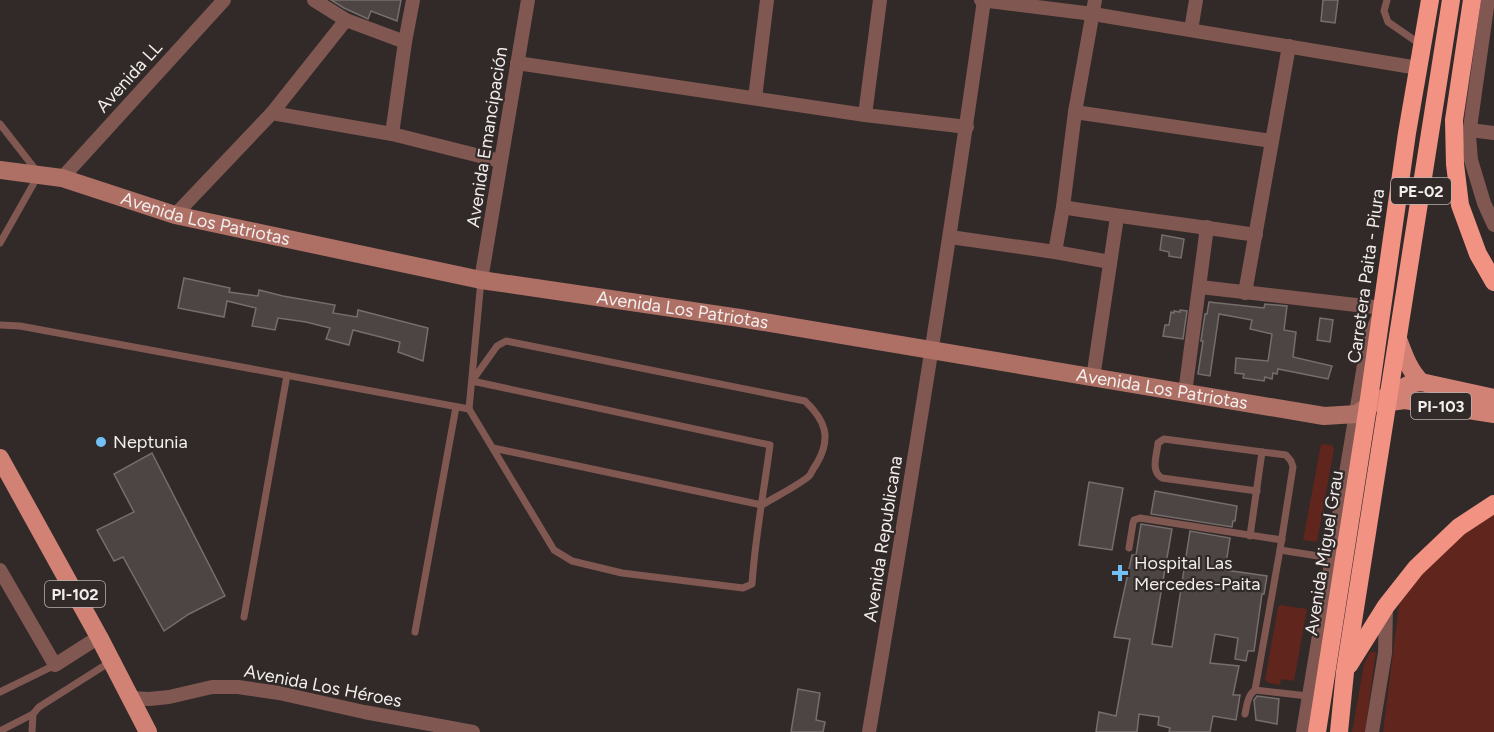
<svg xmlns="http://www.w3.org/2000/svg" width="1494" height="732" viewBox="0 0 1494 732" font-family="Figtree,sans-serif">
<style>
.green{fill:#60251d}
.building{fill:#4c4544;stroke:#766e6c;stroke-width:1.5}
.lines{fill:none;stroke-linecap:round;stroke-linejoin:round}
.lane{stroke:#805851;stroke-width:7}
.street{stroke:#805851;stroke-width:14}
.secondary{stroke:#ae7065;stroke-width:18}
.primary{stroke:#d28275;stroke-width:18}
.highway{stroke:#f29282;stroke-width:18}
.poi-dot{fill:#73c0f6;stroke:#312a29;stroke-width:2}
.labels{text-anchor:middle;stroke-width:4.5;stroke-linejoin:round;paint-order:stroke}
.shield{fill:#312a29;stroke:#b8b3b2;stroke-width:1.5}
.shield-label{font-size:16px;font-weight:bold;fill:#f2eeed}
.street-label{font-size:18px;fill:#f2eeed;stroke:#312a29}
.poi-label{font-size:18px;fill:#f2eeed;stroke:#312a29;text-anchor:start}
</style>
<rect width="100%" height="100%" fill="#312a29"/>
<g class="green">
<path d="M1321 444 1332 445 1334 449 1317 542 1303 540Z"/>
<path d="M1494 512V732H1383L1399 605 1422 572 1462 533Z"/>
<path d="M1280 605 1307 609 1294 681 1281 679 1280 685 1269 683 1265 680 1278 607Z"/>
<path d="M1370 652H1376L1365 732H1352L1364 664Z"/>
</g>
<g class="building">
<path d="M331 0H401L397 21 371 11 368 19 344 8Z"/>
<path d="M1323 0H1338L1335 23 1321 21Z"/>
<path d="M1162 235 1184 239 1181 258 1169 256V252L1160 250Z"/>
<path d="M184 278 230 288 229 292 258 296 259 290 283 296 335 305 333 313 357 317 358 310 428 328 423 361 398 352 400 342 353 330 349 345 326 339 330 328 306 322 278 318 275 330 252 326 256 308 227 301 224 317 178 308Z"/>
<path d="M1209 302 1264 308 1265 304 1287 306 1284 330 1296 332 1293 357 1332 366 1328 379 1278 369 1277 374 1273 373 1272 379 1265 377 1264 381 1243 378 1244 374 1235 373 1236 358 1268 361 1272 334 1250 329 1252 320 1219 314 1210 376 1198 374 1203 341H1201L1205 314H1207Z"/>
<path d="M1180 310 1187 311 1183 339 1163 336 1165 325H1169L1171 312 1174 313V311L1180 312Z"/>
<path d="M1320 318 1333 320 1330 342 1317 340Z"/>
<path d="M152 453 225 596 189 614 164 631 123 557 114 561 97 530 134 512 114 474Z"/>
<path d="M1089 482 1123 488 1112 550 1079 545Z"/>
<path d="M1155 491 1237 506 1235 521H1233L1232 527 1151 514Z"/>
<path d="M1141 524 1172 529 1152 644 1172 647 1190 531 1230 538 1225 570 1267 576 1264 594H1262L1254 651H1248L1246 661 1235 659 1238 638 1215 634 1210 663 1239 666 1233 695H1240L1236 720 1213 716 1210 732H1169L1170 728 1158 725 1159 717 1139 714 1137 732H1096L1099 712 1116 716 1130 639 1114 637 1132 555H1136Z"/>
<path d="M798 689 820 693 816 720 825 722 823 732H791Z"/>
<path d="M1257 696 1279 699 1277 724 1256 720 1254 700Z"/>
</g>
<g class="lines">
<g class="lane">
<path d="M1387 0 1384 11 1388 22 1420 44"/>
<path d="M0 124 39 174 0 243"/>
<path d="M481 280 469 409 554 550 572 561 622 573 743 588 752 584C755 538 764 491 770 445L472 381 497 346 506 341 805 401C825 420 832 437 817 463 815 466 812 471 810 475 803 483 773 498 762 505L493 448"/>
<path d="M0 325 20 326 469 409"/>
<path d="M1250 536 1262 452"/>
<path d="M1129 548 1133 523 1134 520 1140 518 1282 540"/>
<path d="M1280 550 1331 558"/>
<path d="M244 617 287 375"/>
<path d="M415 632 456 407"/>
<path d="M1255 690 1280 550 1293 467 1291 461 1286 455 1164 439 1158 443C1157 455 1150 471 1162 478L1257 491"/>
<path d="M0 692 55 665"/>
<path d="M1245 714C1247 706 1247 696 1255 690L1308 696"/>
<path d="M0 731 33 714"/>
<path d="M32 732 33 714 39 707 110 662"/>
</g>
<g class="street">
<path d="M314 0 346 20 405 42"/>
<path d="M981 0 1093 14 1418 68"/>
<path d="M1488 0 1469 135 1471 160 1484 203 1494 225"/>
<path d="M1191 30 1196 0"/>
<path d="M517 63 865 115 967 127"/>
<path d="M755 98 767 0"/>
<path d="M1075 112 1272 141"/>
<path d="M272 113 392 134 500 161"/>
<path d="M865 115 880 0"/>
<path d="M1470 130 1494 133"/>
<path d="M392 134 405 42 413 0"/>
<path d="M62 178 224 0"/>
<path d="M1063 207C1127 218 1191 225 1256 235"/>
<path d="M175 215 272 113 346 20"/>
<path d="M950 237 1055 252 1110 262"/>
<path d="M1055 252 1063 207 1075 112 1095 0"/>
<path d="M481 280 528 0"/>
<path d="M1200 287 1382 308 1368 341 1303 732"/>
<path d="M1245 293 1289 46"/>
<path d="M1093 378 1117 217"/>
<path d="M1185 393 1207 227"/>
<path d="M0 570 55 665 99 637"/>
<path d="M130 698 149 699 169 697 212 687H238L279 693 364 712 473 732"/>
<path d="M869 732C910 488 950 245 984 0"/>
<path d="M1372 732 1385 653 1386 608"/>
</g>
<path class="secondary" id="s1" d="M0 170 62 178 175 215 481 280 740 318 1324 416 1357 414 1368 406"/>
<g class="primary">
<path d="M1398 339C1404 355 1409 370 1421 382"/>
<path d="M1382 403 1405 400 1494 414"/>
<path d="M1368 406 1410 384 1421 382 1494 398"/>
<path d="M0 458 99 637 148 732"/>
</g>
<g class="highway">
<path d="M1472 0 1454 120 1455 164 1460 205 1478 254 1494 282"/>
<path d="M1349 665 1386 606 1416 568 1459 527 1494 504"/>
<path d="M1317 732 1368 406 1407 133 1430 0"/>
<path d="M1339 732 1345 672 1451 0"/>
</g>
</g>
<g class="poi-dot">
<circle cx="101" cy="442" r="6"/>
<path d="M1117 564h6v6h6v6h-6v6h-6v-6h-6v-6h6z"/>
</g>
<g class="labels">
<g class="shield">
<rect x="1391" y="178" width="60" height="26" rx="4.5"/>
<rect x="1411" y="393" width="60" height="26" rx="4.5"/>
<rect x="45" y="581" width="60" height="26" rx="4.5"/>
</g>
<g class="shield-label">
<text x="1421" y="197">PE-02</text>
<text x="1441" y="412">PI-103</text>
<text x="75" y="600">PI-102</text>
</g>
<g class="street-label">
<text transform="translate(129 77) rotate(-48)" y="6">Avenida LL</text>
<text transform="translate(487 137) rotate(-81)" y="6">Avenida Emancipación</text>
<text dy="6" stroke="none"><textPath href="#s1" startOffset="212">Avenida Los Patriotas</textPath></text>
<text transform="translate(1366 276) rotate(-82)" y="6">Carretera Paita - Piura</text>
<text dy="6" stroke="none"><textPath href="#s1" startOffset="698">Avenida Los Patriotas</textPath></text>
<text dy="6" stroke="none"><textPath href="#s1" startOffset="1184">Avenida Los Patriotas</textPath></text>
<text transform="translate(883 539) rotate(-81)" y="6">Avenida Republicana</text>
<text transform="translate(1324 553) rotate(-81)" y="6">Avenida Miguel Grau</text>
<text transform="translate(323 686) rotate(11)" y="6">Avenida Los Héroes</text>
</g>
<g class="poi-label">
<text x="113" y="448">Neptunia</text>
<text x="1134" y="569">Hospital Las<tspan x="1134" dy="21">Mercedes-Paita</tspan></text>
</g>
</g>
</svg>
